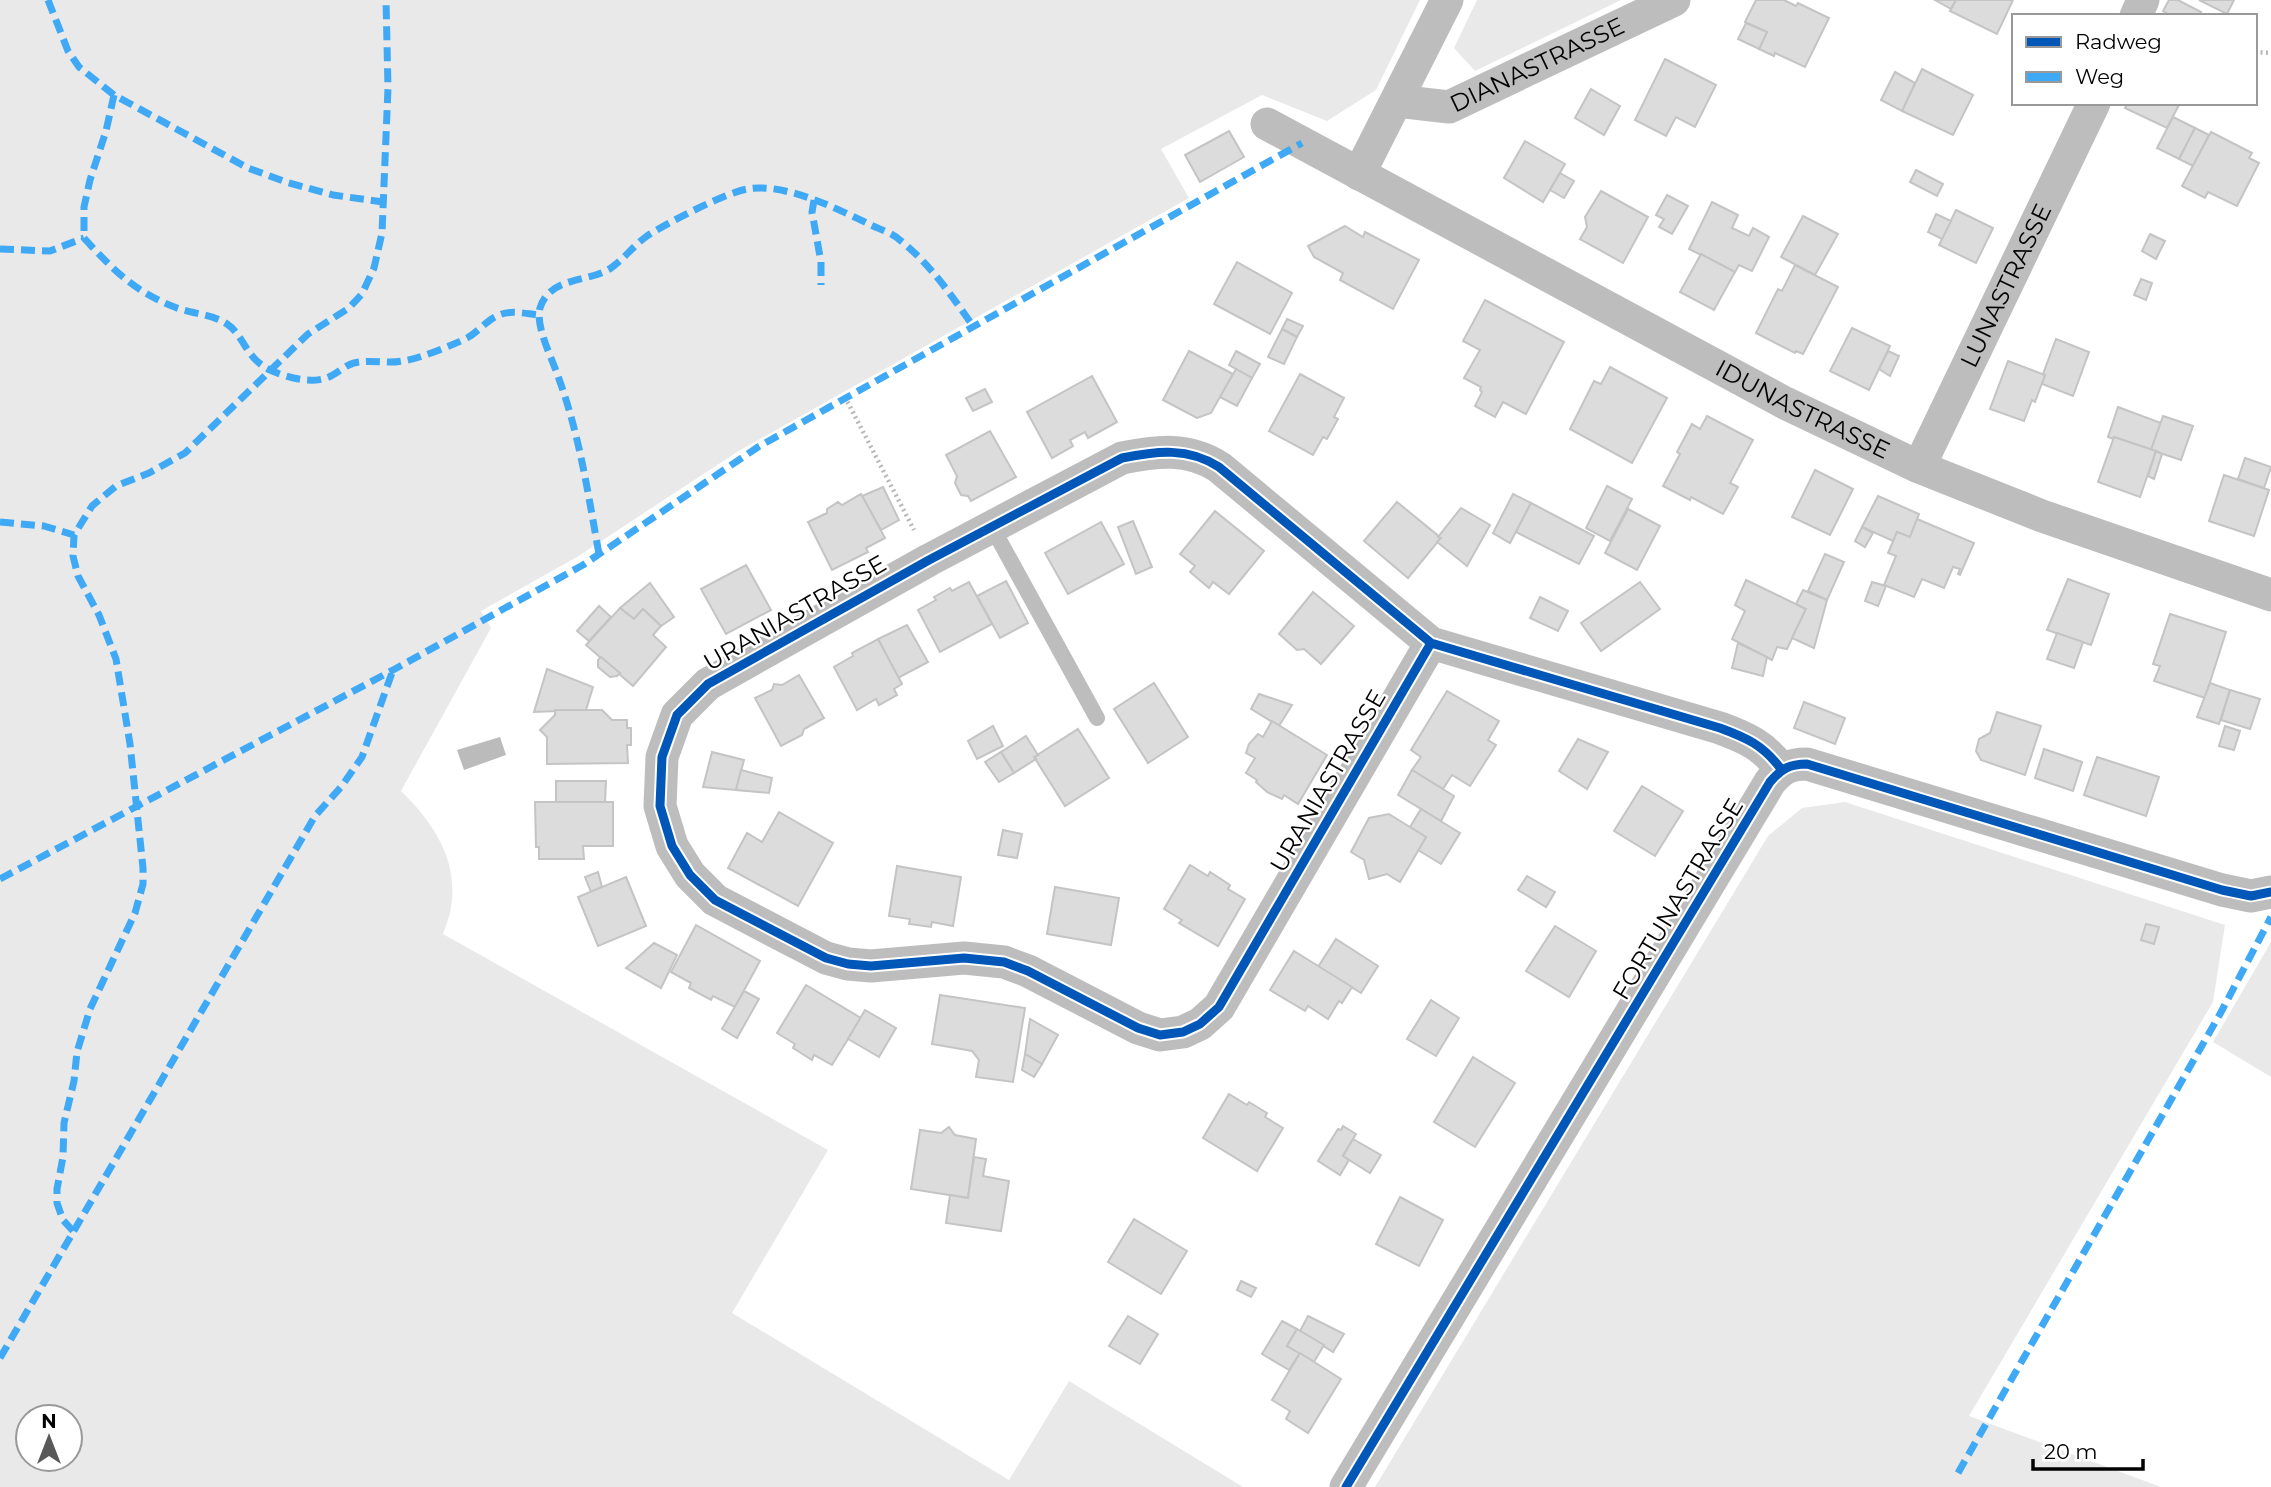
<svg xmlns="http://www.w3.org/2000/svg" width="2271" height="1487" viewBox="0 0 2271 1487" font-family="Montserrat,sans-serif">
<style>
.green{fill:#e9e9e9;fill-rule:evenodd}
.water{fill:#bbb}
.building{fill:#dcdcdc;stroke:#c4c4c4;stroke-width:2}
.lines{fill:none;stroke-linecap:round;stroke-linejoin:round}
.path{stroke:#b8b8b8;stroke-width:4.5;stroke-dasharray:2 3.5;stroke-linecap:butt}
.service{stroke:#bdbdbd;stroke-width:16}
.minor{stroke:#bdbdbd;stroke-width:33}
.quiet{stroke:#3fa9f5;stroke-width:7;stroke-dasharray:14 7;stroke-linecap:butt}
.cycleway-casing{stroke:#fff;stroke-width:13}
.cycleway{stroke:#0057b8;stroke-width:9}
.labels{text-anchor:middle;stroke-width:5;stroke-linejoin:round;paint-order:stroke}
.street-label{font-size:24px;fill:#000;stroke:#fff}
</style>
<rect width="100%" height="100%" fill="#fff"/>
<g class="green">
<path d="M0 0H1420L1376 90 1327 121 1262 95 1161 149 1189 198 737 452 577 557 481 611 491 628 401 791C432 821 459 860 451 907 450 916 446 925 443 934L828 1150 732 1313 1009 1480 1069 1381 1243 1487H0ZM28 1417H70V1459H28Z"/>
<path d="M1477 0H1621L1475 71 1454 48Z"/>
<path d="M1845 802 2225 925 2213 1002 1969 1416 2161 1487H1375L1768 836 1802 808Z"/>
<path d="M2271 942V1077L2213 1042Z"/>
</g>
<path class="water" d="M500 737 506 755 464 770 457 750Z"/>
<g class="building">
<path d="M1756 0H1784L1796 6 1798 3 1829 18 1805 67 1775 53 1774 56 1759 49 1767 32 1745 22Z"/>
<path d="M1935 0H1956L1951 9Z"/>
<path d="M1956 0H2013L1997 34 1950 11Z"/>
<path d="M2169 0H2178L2201 12 2199 16H2172L2163 11Z"/>
<path d="M2199 0H2234L2227 14Z"/>
<path d="M1746 23 1767 32 1759 49 1738 39Z"/>
<path d="M1665 59 1716 85 1695 127 1676 117 1666 136 1635 120Z"/>
<path d="M1922 69 1973 95 1953 135 1902 111Z"/>
<path d="M1895 72 1915 83 1902 111 1881 100Z"/>
<path d="M1591 89 1620 106 1604 135 1575 118Z"/>
<path d="M2128 103H2180L2167 128 2125 108Z"/>
<path d="M2173 117 2195 128 2179 159 2157 148Z"/>
<path d="M2195 128 2209 135 2193 166 2179 159Z"/>
<path d="M1229 131 1244 157 1200 182 1185 155Z"/>
<path d="M2211 132 2252 153 2249 158 2259 163 2237 206 2208 192 2205 198 2182 186Z"/>
<path d="M1525 141 1565 164 1543 202 1504 178Z"/>
<path d="M1916 170 1943 184 1937 196 1910 182Z"/>
<path d="M1560 173 1574 181 1564 198 1550 190Z"/>
<path d="M1601 191 1648 217 1623 263 1580 239 1587 227 1585 217Z"/>
<path d="M1667 195 1688 206 1672 234 1659 227 1664 219 1656 215Z"/>
<path d="M1712 202 1738 215 1732 228 1749 236 1753 228 1769 237 1752 271 1739 265 1735 272 1689 249Z"/>
<path d="M1956 210 1993 228 1976 263 1939 245Z"/>
<path d="M1936 214 1951 221 1942 239 1928 232Z"/>
<path d="M1803 216 1838 234 1815 275 1781 257Z"/>
<path d="M1345 226 1363 237 1365 232 1419 260 1393 309 1340 280 1343 273 1314 257 1308 246Z"/>
<path d="M2150 234 2165 241 2156 259 2142 251Z"/>
<path d="M1701 254 1735 272 1714 310 1680 292Z"/>
<path d="M1237 262 1292 293 1270 334 1214 304Z"/>
<path d="M1795 265 1838 287 1803 354 1796 351 1795 353 1756 333 1778 289 1782 291Z"/>
<path d="M2141 279 2152 283 2146 300 2134 295Z"/>
<path d="M1485 300 1564 342 1526 414 1503 402 1495 417 1475 406 1482 392 1480 390 1481 387 1464 378 1480 350 1463 341Z"/>
<path d="M1287 319 1303 326 1297 337 1282 329Z"/>
<path d="M1852 328 1890 346 1869 390 1830 371Z"/>
<path d="M1282 329 1297 337 1284 364 1268 357Z"/>
<path d="M2056 339 2089 352 2073 396 2042 384 2045 375 2043 374Z"/>
<path d="M1189 351 1233 374 1211 413 1197 418 1163 400Z"/>
<path d="M1236 351 1260 364 1252 378 1229 365Z"/>
<path d="M1888 351 1899 356 1890 376 1879 369Z"/>
<path d="M2008 361 2045 375 2035 402 2032 400 2024 421 1990 409Z"/>
<path d="M1610 367 1667 398 1632 463 1570 429 1594 381 1601 384Z"/>
<path d="M1236 369 1252 378 1237 406 1220 397Z"/>
<path d="M1300 374 1344 398 1334 417 1338 419 1327 439 1323 437 1313 455 1269 431Z"/>
<path d="M1092 376 1117 422 1088 438 1085 432 1070 440 1073 446 1052 458 1027 412Z"/>
<path d="M985 389 992 402 973 411 966 398Z"/>
<path d="M2118 407 2161 423 2151 450 2114 437 2113 439 2108 437Z"/>
<path d="M1707 416 1753 440 1730 483 1738 487 1723 514 1691 497 1690 500 1663 486 1680 454 1677 452 1692 424 1700 429Z"/>
<path d="M2163 416 2193 426 2181 460 2151 450Z"/>
<path d="M990 431 1016 477 971 501 968 496 961 495 955 483 957 476 946 455Z"/>
<path d="M2114 437 2156 451 2140 497 2098 482Z"/>
<path d="M2156 451 2162 454 2154 479 2148 476Z"/>
<path d="M2245 458 2271 467 2264 488 2238 479Z"/>
<path d="M1815 470 1853 489 1830 535 1792 517Z"/>
<path d="M2224 475 2269 490 2254 536 2209 521Z"/>
<path d="M1607 486 1632 499 1610 541 1586 528Z"/>
<path d="M883 487 899 520 881 530 862 496Z"/>
<path d="M861 494 885 538 866 548 868 552 832 570 808 522 827 513V509L838 502 842 505Z"/>
<path d="M1513 494 1531 503 1510 543 1493 533Z"/>
<path d="M1878 496 1919 514 1910 537 1897 532 1893 541 1862 527Z"/>
<path d="M1397 502 1441 538 1408 578 1364 541Z"/>
<path d="M1531 503 1594 536 1579 564 1516 532Z"/>
<path d="M1461 508 1490 525 1467 566 1437 542 1441 538 1438 537Z"/>
<path d="M1628 509 1660 526 1637 570 1605 553Z"/>
<path d="M1215 511 1264 551 1229 594 1213 582 1209 588 1190 572 1195 566 1180 554Z"/>
<path d="M1917 519 1974 543 1960 575 1958 574 1960 569 1953 567 1944 588 1922 579 1914 597 1884 585 1896 556 1888 553 1897 532 1910 537Z"/>
<path d="M1133 521 1152 567 1136 574 1118 527Z"/>
<path d="M1101 522 1124 564 1068 594 1045 553Z"/>
<path d="M1862 527 1873 533 1865 547 1855 541Z"/>
<path d="M1825 554 1844 562 1827 600 1808 591Z"/>
<path d="M746 565 771 610 726 634 701 589Z"/>
<path d="M2068 579 2109 594 2091 645 2047 630Z"/>
<path d="M1746 580 1806 609 1787 649 1777 647 1772 660 1732 639 1745 611 1735 605Z"/>
<path d="M1006 581 1028 623 1000 638 977 596Z"/>
<path d="M969 582 992 624 940 652 918 610 936 600 934 597 950 588 952 591Z"/>
<path d="M1640 582 1660 609 1601 651 1581 623Z"/>
<path d="M1872 582 1886 586 1878 606 1865 601Z"/>
<path d="M650 583 674 617 661 626 643 609 634 619 620 608Z"/>
<path d="M1803 590 1827 600 1814 648 1792 638 1806 609 1796 604Z"/>
<path d="M1313 592 1354 626 1321 664 1304 649 1297 650 1279 634Z"/>
<path d="M1540 597 1568 611 1558 631 1530 618Z"/>
<path d="M599 606 611 617 589 641 577 631Z"/>
<path d="M620 608 634 619 643 609 661 626 653 635 666 647 633 686 586 645Z"/>
<path d="M2170 614 2226 632 2205 698 2154 681 2160 666 2153 664Z"/>
<path d="M907 625 928 662 898 678 878 639Z"/>
<path d="M2057 633 2083 642 2074 668 2047 659Z"/>
<path d="M878 639 902 684 894 689 897 695 879 705 876 699 857 710 834 667 853 656 852 653Z"/>
<path d="M1738 643 1767 657 1763 676 1732 668Z"/>
<path d="M601 657 620 673 617 676 610 677 598 667V660Z"/>
<path d="M547 669 593 687 586 710 534 712Z"/>
<path d="M799 675 824 718 804 729 802 735 781 746 755 698 772 690 774 684 782 685Z"/>
<path d="M1154 683 1188 737 1148 763 1114 709Z"/>
<path d="M2210 683 2230 690 2219 724 2197 717Z"/>
<path d="M2230 690 2260 699 2250 729 2221 720Z"/>
<path d="M1447 691 1499 721 1488 740 1496 745 1470 786 1452 775 1443 789 1412 770 1421 757 1411 750Z"/>
<path d="M1259 694 1292 705 1279 726 1251 709Z"/>
<path d="M1804 702 1845 718 1835 744 1794 728Z"/>
<path d="M555 710H602L612 720H627V728H631V745H627L628 763 547 764V737L540 730 555 715Z"/>
<path d="M1997 712 2041 726 2025 775 1981 760 1976 751 1979 739 1990 733Z"/>
<path d="M1272 721 1327 755 1298 804 1284 795 1282 799 1267 792 1256 782 1257 780 1246 773 1255 758 1246 753 1249 744 1258 734 1263 737Z"/>
<path d="M993 726 1003 746 977 759 968 741Z"/>
<path d="M2225 726 2240 731 2234 750 2219 746Z"/>
<path d="M1078 729 1109 778 1065 806 1034 757Z"/>
<path d="M1026 736 1038 755 1034 757 1036 759 1014 773 1001 752Z"/>
<path d="M1578 739 1608 752 1587 789 1559 771Z"/>
<path d="M2044 749 2082 762 2073 791 2035 778Z"/>
<path d="M712 752 744 760 736 790 703 787Z"/>
<path d="M1001 752 1014 773 999 782 985 762Z"/>
<path d="M2097 757 2159 777 2146 816 2084 795Z"/>
<path d="M741 770 772 778 769 793 736 790Z"/>
<path d="M1412 770 1454 796 1441 821 1398 795Z"/>
<path d="M556 781H606L605 802H556Z"/>
<path d="M1642 786 1683 811 1655 856 1614 831Z"/>
<path d="M535 802H613V846H583L584 859H539V847H536Z"/>
<path d="M1421 809 1460 833 1441 864 1418 850 1426 837 1410 827Z"/>
<path d="M779 812 833 843 798 906 728 868 747 833 762 842Z"/>
<path d="M1389 814 1426 837 1400 882 1387 874 1369 879 1364 860 1351 852 1369 818Z"/>
<path d="M1003 830 1022 834 1017 858 998 855Z"/>
<path d="M1190 865 1208 876 1210 872 1230 885 1228 889 1245 899 1218 946 1179 923 1182 920 1164 909Z"/>
<path d="M897 866 961 877 953 926 932 922 931 927 909 924 910 919 889 916Z"/>
<path d="M598 872 602 887 591 892 585 877Z"/>
<path d="M1527 876 1555 892 1546 907 1518 890Z"/>
<path d="M626 877 646 926 598 946 578 897Z"/>
<path d="M1055 887 1119 898 1111 945 1047 934Z"/>
<path d="M2146 924 2159 927 2154 944 2141 940Z"/>
<path d="M696 925 760 961 735 1007 713 996 711 1000 689 988 691 983 671 972Z"/>
<path d="M1555 926 1596 951 1569 997 1526 971Z"/>
<path d="M1336 939 1378 966 1361 993 1318 967Z"/>
<path d="M654 943 677 955 661 988 626 968Z"/>
<path d="M1294 951 1352 987 1342 1003 1339 1001 1328 1019 1308 1006 1305 1011 1270 990Z"/>
<path d="M806 985 861 1018 832 1065 814 1055 812 1060 793 1048 795 1044 777 1033Z"/>
<path d="M744 991 759 999 737 1038 722 1029Z"/>
<path d="M940 995 1025 1008 1013 1082 976 1077 979 1060 972 1051 932 1044Z"/>
<path d="M1431 1000 1459 1018 1436 1056 1407 1039Z"/>
<path d="M865 1010 896 1028 879 1057 848 1039Z"/>
<path d="M1030 1019 1058 1035 1042 1064 1025 1054Z"/>
<path d="M1025 1054 1042 1064 1034 1077 1022 1070Z"/>
<path d="M1473 1057 1515 1083 1475 1147 1434 1122Z"/>
<path d="M1229 1094 1247 1105 1249 1102 1267 1113 1265 1117 1283 1128 1257 1171 1203 1138Z"/>
<path d="M1343 1126 1356 1134 1343 1156 1349 1160 1340 1175 1318 1161 1338 1129 1341 1130Z"/>
<path d="M949 1127 955 1135 976 1139 968 1198 911 1189 920 1130 941 1133Z"/>
<path d="M1353 1139 1381 1155 1370 1173 1343 1156Z"/>
<path d="M974 1157 986 1159 983 1176 1009 1181 1001 1231 946 1223 950 1195 968 1198Z"/>
<path d="M1400 1197 1443 1220 1419 1266 1376 1244Z"/>
<path d="M1134 1219 1187 1251 1161 1294 1108 1262Z"/>
<path d="M1241 1281 1256 1288 1251 1297 1237 1290Z"/>
<path d="M1128 1316 1158 1334 1140 1364 1109 1346Z"/>
<path d="M1308 1316 1344 1334 1333 1352 1300 1331Z"/>
<path d="M1282 1321 1297 1329 1287 1346 1300 1353 1289 1370 1262 1354Z"/>
<path d="M1297 1329 1324 1345 1314 1362 1287 1346Z"/>
<path d="M1300 1353 1341 1379 1308 1433 1286 1419 1290 1411 1272 1400Z"/>
</g>
<g class="lines">
<g class="path">
<path d="M2255 52 2271 53"/>
<path d="M845 397 914 530"/>
</g>
<path class="service" d="M992 527 1097 718"/>
<g class="minor">
<path d="M2136 16 2143 0"/>
<path id="s1" d="M1397 101 1449 107 1674 0"/>
<path id="s2" d="M1267 124 1785 403 1919 467 2042 516 2271 595"/>
<path d="M1359 174 1447 0"/>
<path id="s3" d="M1919 467 2094 103"/>
<path d="M1431 643 1219 1007 1200 1024 1183 1032 1160 1035 1138 1028 1028 971 1004 962 964 958 871 966 848 964 826 958 715 900 690 875 672 846 660 806 662 757 677 715 708 684 929 560 1122 458C1157 451 1188 447 1219 467L1431 643 1720 728C1747 738 1763 745 1781 769"/>
<path d="M1346 1487 1770 782C1781 769 1789 764 1807 764L2222 890 2251 896 2271 892"/>
</g>
<g class="quiet">
<path d="M48 0 68 51 79 67 114 95 248 168 286 182 333 195 383 202"/>
<path d="M114 95 106 131 90 180 84 207V238C113 270 136 293 177 308 193 314 212 314 227 324 244 335 245 358 270 370 288 378 313 385 331 376 339 372 346 365 354 363 371 359 386 364 402 361 416 360 453 345 467 338 478 332 486 321 497 316 510 309 526 314 539 315"/>
<path d="M814 200 812 212 821 262V285"/>
<path d="M0 249 50 251 84 238"/>
<path d="M0 522 44 526 74 535"/>
<path d="M599 554C588 494 580 437 559 379 553 360 535 327 540 308 550 276 588 283 611 268 624 259 633 246 647 236 667 223 725 193 747 189 785 182 840 210 873 226 882 230 894 234 901 241 931 265 951 295 973 326"/>
<path d="M0 879 393 670 583 565 758 447 1302 143"/>
<path d="M73 1231 63 1220 57 1203V1189L63 1157 64 1123 74 1081 77 1052 90 1009 135 913 143 884V868L130 744 116 659 99 615 78 576 73 556 74 535 92 506 116 486 149 473 185 453 308 334 349 308 362 294 374 268 382 233 388 88 386 0"/>
<path d="M0 1358 315 816 341 787 362 757 393 670"/>
<path d="M1958 1473 2220 1014 2271 917"/>
</g>
<defs>
<g id="cycleway">
<path d="M1431 643 1219 1007 1200 1024 1183 1032 1160 1035 1138 1028 1028 971 1004 962 964 958 871 966 848 964 826 958 715 900 690 875 672 846 660 806 662 757 677 715 708 684 929 560 1122 458C1157 451 1188 447 1219 467L1431 643 1720 728C1747 738 1763 745 1781 769"/>
<path d="M1346 1487 1770 782C1781 769 1789 764 1807 764L2222 890 2251 896 2271 892"/>
</g>
</defs>
<use href="#cycleway" class="cycleway-casing"/>
<use href="#cycleway" class="cycleway"/>
</g>
<g class="labels">
<g class="street-label">
<text dy="8" stroke="none"><textPath href="#s1" startOffset="150">DIANASTRASSE</textPath></text>
<text dy="8" stroke="none"><textPath href="#s3" startOffset="201">LUNASTRASSE</textPath></text>
<text dy="8" stroke="none"><textPath href="#s2" startOffset="607">IDUNASTRASSE</textPath></text>
<text transform="translate(795 613) rotate(-30)" y="8">URANIASTRASSE</text>
<text transform="translate(1328 781) rotate(-60)" y="8">URANIASTRASSE</text>
<text transform="translate(1678 899) rotate(-59)" y="8">FORTUNASTRASSE</text>
</g>
</g>
<rect x="2012" y="14" width="245" height="91" fill="#ffffff" stroke="#999999" stroke-width="2"/>
<rect x="2026" y="37" width="35" height="10" fill="#0057b8" stroke="#999999" stroke-width="2"/>
<text x="2075" y="49" font-size="21" fill="#000000">Radweg</text>
<rect x="2026" y="72" width="35" height="10" fill="#3fa9f5" stroke="#999999" stroke-width="2"/>
<text x="2075" y="84" font-size="21" fill="#000000">Weg</text>
<g transform="translate(49 1438)"><circle r="33" fill="#ffffff" stroke="#999999" stroke-width="2"/>
<path d="M0-5L12 26L0 18L-12 26Z" fill="#595959"/>
<text y="-10" font-size="19" font-weight="bold" text-anchor="middle" fill="#000000">N</text>
</g>
<path d="M2033 1459v10h110v-10" fill="none" stroke="#000000" stroke-width="3.5"/>
<text x="2044" y="1459" font-size="21" fill="#000000" stroke="#ffffff" stroke-width="5" paint-order="stroke">20 m</text>
</svg>
